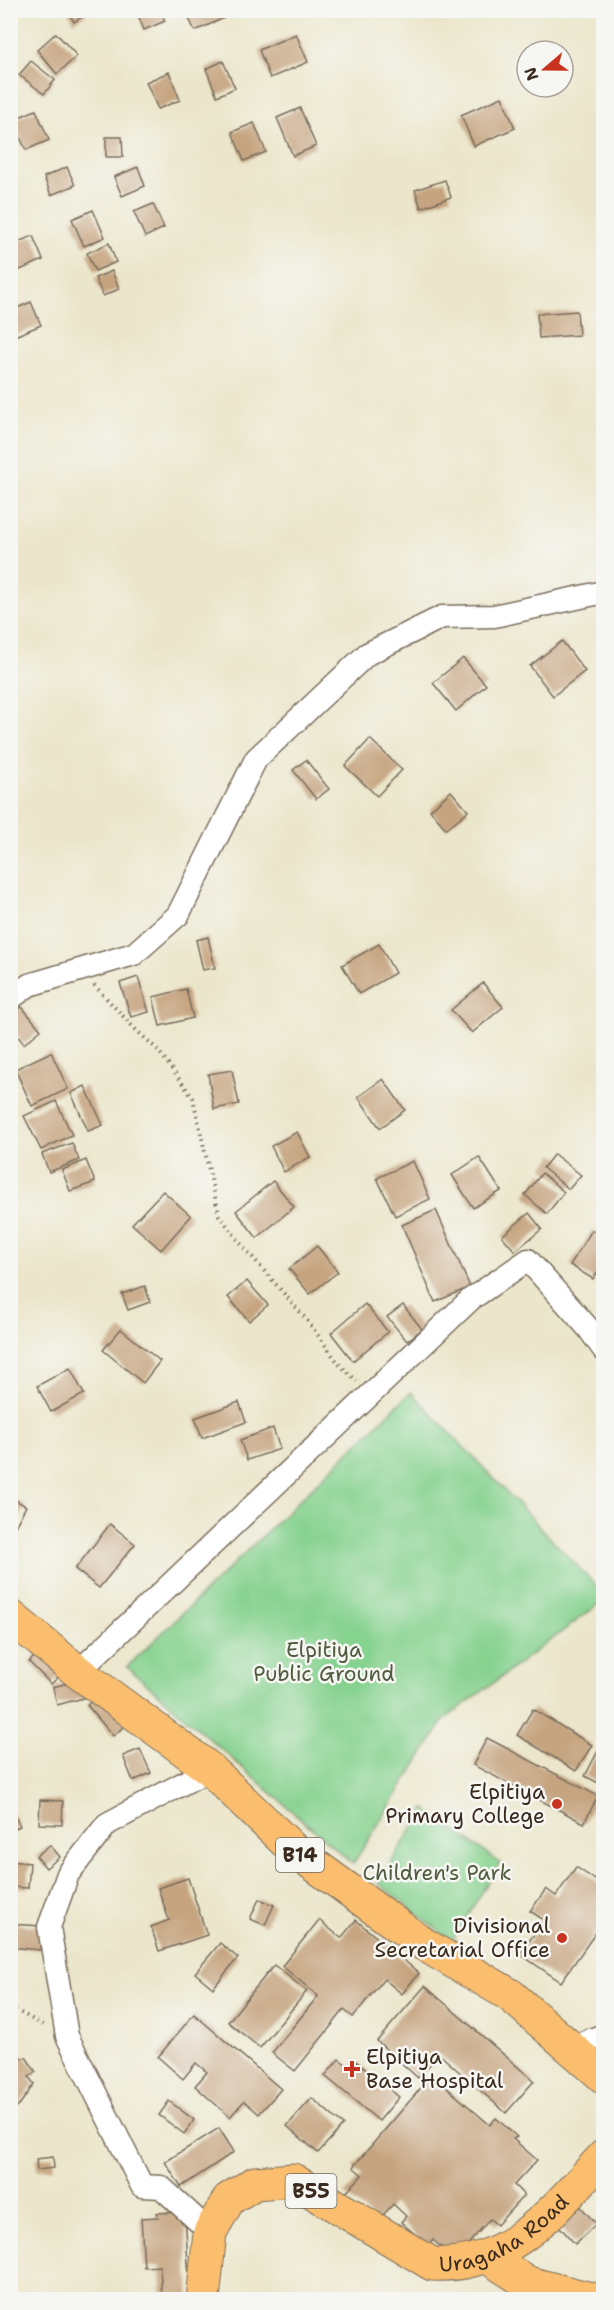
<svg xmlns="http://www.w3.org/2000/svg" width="614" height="2310" viewBox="0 0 614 2310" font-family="'Shantell Sans',sans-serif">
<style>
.green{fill:#86d28f;stroke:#607e56;stroke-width:1.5}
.building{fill:#c6a480}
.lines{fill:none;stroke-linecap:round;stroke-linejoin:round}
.street-casing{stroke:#796c5b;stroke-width:25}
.primary-casing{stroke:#796c5b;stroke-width:35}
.path{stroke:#796c5b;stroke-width:4;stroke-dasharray:1.5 4.5;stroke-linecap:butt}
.street{stroke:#fff;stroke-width:22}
.primary{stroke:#fbbe6e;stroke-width:33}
.poi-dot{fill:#c8321e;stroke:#f6f6f2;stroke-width:2}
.labels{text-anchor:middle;stroke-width:5;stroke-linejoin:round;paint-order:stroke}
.shield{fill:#f6f6f2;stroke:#73675e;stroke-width:1.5}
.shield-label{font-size:20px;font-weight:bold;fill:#3b2a1e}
.park-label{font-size:21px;fill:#525c40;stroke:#f6f6f2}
.poi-label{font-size:21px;fill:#3b2a1e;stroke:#f6f6f2;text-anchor:end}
.street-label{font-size:21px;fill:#3b2a1e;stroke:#f6f6f2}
</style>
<rect width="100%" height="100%" fill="#f6f6f2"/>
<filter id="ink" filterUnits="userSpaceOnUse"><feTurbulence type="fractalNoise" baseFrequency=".0167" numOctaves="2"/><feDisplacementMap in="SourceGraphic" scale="12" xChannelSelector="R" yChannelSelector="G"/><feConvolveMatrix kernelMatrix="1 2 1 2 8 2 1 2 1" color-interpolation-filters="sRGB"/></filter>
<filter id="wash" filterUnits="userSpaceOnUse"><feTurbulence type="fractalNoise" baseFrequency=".008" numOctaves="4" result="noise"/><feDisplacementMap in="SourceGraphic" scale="24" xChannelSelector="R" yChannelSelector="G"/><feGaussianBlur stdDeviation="1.35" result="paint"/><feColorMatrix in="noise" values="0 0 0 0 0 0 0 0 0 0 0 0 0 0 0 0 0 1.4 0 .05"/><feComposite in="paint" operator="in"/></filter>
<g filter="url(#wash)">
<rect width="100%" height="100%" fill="#ebe6cb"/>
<g class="green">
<path d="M411 1392 603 1593V1601L445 1719 353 1864 127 1667Z"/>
<path d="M425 1809 500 1863 452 1941 378 1883Z"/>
</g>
<g id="blocks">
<g class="building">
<path d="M67 10H85L87 14 74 22Z"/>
<path d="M136 10H160L165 21 144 30Z"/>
<path d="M189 10H221L224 18 195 31 186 12Z"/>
<path d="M56 33 77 56 57 74 37 50Z"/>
<path d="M296 34 308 62 270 78 259 50Z"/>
<path d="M31 61 55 80 44 94 19 75Z"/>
<path d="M223 61 235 88 217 96 206 69Z"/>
<path d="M169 72 180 100 158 109 146 82Z"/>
<path d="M502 97 515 128 474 146 461 115Z"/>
<path d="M300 108 316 146 293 156 277 118Z"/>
<path d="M36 110 49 140 26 150 12 120Z"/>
<path d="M254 123 266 152 244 161 232 132Z"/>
<path d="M106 137H122L123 157H106Z"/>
<path d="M67 167 75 185 51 195 44 177Z"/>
<path d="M138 167 145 186 122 196 114 177Z"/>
<path d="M445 180 451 197 421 208 415 190Z"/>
<path d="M153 204 164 228 145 237 134 212Z"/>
<path d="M93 210 105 237 84 246 72 219Z"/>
<path d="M33 236 43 260 13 273 10 268V245Z"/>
<path d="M109 243 116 262 95 271 87 253Z"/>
<path d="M112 271 119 289 103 296 95 278Z"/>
<path d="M31 302 41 325 10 338V311Z"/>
<path d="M577 311 579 335 539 338 537 314Z"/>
<path d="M562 641 585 671 553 696 530 666Z"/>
<path d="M463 658 486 685 456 711 433 683Z"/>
<path d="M370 739 402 770 377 796 345 766Z"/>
<path d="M306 760 329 789 316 799 293 770Z"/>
<path d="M451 791 468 811 446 829 430 810Z"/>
<path d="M208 937 215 968 203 970 196 940Z"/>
<path d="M379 944 395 973 359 994 342 965Z"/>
<path d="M138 977 149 1012 131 1017 120 983Z"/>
<path d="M483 983 503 1007 472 1033 451 1010Z"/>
<path d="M186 989 193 1018 160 1026 153 997Z"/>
<path d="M22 1007 41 1030 24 1044 10 1026V1016Z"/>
<path d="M51 1052 68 1089 32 1106 15 1069Z"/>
<path d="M232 1070 239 1104 214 1109 208 1074Z"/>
<path d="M383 1079 405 1110 380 1128 358 1097Z"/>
<path d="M85 1086 103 1125 88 1131 71 1093Z"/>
<path d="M56 1101 72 1135 41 1150 24 1116Z"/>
<path d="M297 1132 310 1157 284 1172 271 1146Z"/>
<path d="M72 1143 79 1160 49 1172 42 1154Z"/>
<path d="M554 1154 581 1175 569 1189 543 1168Z"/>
<path d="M479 1157 501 1191 473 1208 452 1175Z"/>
<path d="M86 1160 95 1182 70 1191 62 1170Z"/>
<path d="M413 1161 430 1199 395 1216 377 1178Z"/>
<path d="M542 1173 564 1192 547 1214 525 1195Z"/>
<path d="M273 1181 294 1207 257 1238 236 1211Z"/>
<path d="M163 1191 191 1216 161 1250 132 1224Z"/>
<path d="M436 1210 470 1287 435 1302 402 1225Z"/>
<path d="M529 1213 542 1229 515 1251 502 1236Z"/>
<path d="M592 1230 604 1237V1263L593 1279 570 1265Z"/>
<path d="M317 1246 338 1272 310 1294 289 1269Z"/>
<path d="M247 1281 268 1305 249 1321 228 1297Z"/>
<path d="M145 1286 150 1302 128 1310 122 1294Z"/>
<path d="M365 1304 388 1332 353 1361 331 1333Z"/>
<path d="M403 1305 422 1329 407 1341 387 1317Z"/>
<path d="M121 1329 160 1361 143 1383 103 1350Z"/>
<path d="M70 1368 84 1394 51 1412 37 1386Z"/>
<path d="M239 1402 246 1422 202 1438 195 1418Z"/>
<path d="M273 1428 280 1449 247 1460 240 1440Z"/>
<path d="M10 1497 26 1506 10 1536Z"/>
<path d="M110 1524 135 1544 99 1588 75 1569Z"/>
<path d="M42 1649 64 1672 51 1684 29 1662Z"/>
<path d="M83 1679 87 1697 57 1705 53 1687Z"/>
<path d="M101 1693 127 1724 113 1736 87 1705Z"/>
<path d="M533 1709 592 1745 576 1771 517 1735Z"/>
<path d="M487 1738 598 1796 584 1823 473 1765Z"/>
<path d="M140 1749 151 1773 133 1781 123 1756Z"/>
<path d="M599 1749 604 1752V1786L585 1776Z"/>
<path d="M40 1800 63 1801 62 1825 39 1824Z"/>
<path d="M10 1807 20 1826 10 1831Z"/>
<path d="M50 1845 60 1857 46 1868 36 1856Z"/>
<path d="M10 1861 30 1863 28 1888 10 1887Z"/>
<path d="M576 1867 604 1886V1921L561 1982 520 1954 544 1920 530 1911 546 1889 556 1896Z"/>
<path d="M188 1878 207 1935 159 1951 151 1927 169 1920 158 1888Z"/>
<path d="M259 1899 274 1905 265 1925 250 1919Z"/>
<path d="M319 1920 341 1938 356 1920 419 1973 402 1994 384 1979 353 2017 344 2010 295 2071 272 2053 318 1996 282 1966Z"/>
<path d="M10 1924 42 1926 40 1950 10 1947Z"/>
<path d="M220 1943 238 1958 213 1988 195 1973Z"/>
<path d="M274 1965 307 1991 260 2048 228 2022Z"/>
<path d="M425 1986 534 2081 506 2113 439 2054 418 2078 377 2041Z"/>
<path d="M194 2014 281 2089 259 2114 244 2101 230 2117 195 2086 207 2072 196 2063 183 2079 158 2057Z"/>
<path d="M16 2050 22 2059 26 2057 36 2072 29 2077 34 2084 18 2107 10 2111V2054Z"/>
<path d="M339 2059 351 2068 356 2061 399 2097 379 2121 325 2076Z"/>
<path d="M432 2075 490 2125 496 2118 517 2137 513 2139 537 2160 514 2185 524 2195 497 2225 490 2219 455 2259 433 2240 428 2246 401 2222 406 2216 393 2204 377 2222 345 2194 362 2175 353 2167Z"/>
<path d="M312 2098 343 2125 318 2153 287 2126Z"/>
<path d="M169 2101 194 2120 184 2134 159 2115Z"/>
<path d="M219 2128 234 2152 181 2187 165 2162Z"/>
<path d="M53 2157 54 2168 37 2170 36 2159Z"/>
<path d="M580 2206 596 2224 575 2244 559 2226Z"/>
<path d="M185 2212 190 2300H162L160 2266 144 2267 141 2218 158 2217 157 2213Z"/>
</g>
</g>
</g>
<g filter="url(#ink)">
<use href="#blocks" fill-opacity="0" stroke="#796c5b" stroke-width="1.5"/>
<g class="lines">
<defs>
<g id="street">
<path d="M10 999 29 985 134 954 178 915 256 759 367 654 442 617 494 616 604 592"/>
<path d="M78 1672 471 1299 528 1260 589 1329 604 1350"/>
<path d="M570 2048 604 2035"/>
<path d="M210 2232 161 2187 142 2186 67 2036 49 1927 68 1874 107 1824 210 1769"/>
</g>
<g id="primary">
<path d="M10 1616 78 1672 210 1769 295 1851 425 1945 510 1995 604 2077"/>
<path d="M486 2256 528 2283 595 2300"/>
<path id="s1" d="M203 2300 210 2232 229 2199 255 2183 293 2180 432 2264C510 2269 556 2207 604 2156"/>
</g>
</defs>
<use href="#street" class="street-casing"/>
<use href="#primary" class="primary-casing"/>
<g class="path">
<path d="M94 985 135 1029 158 1050 193 1098 219 1215 241 1244 306 1319 339 1364 357 1381"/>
<path d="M10 2007 45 2026"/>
</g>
<use href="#street" class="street"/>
<use href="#primary" class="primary"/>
</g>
</g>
<g class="poi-dot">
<circle cx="557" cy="1804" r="6"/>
<circle cx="562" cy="1938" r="6"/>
<path d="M349 2060h6v6h6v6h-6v6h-6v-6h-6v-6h6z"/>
</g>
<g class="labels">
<g class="shield">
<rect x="276" y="1838" width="48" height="34" rx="4.5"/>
<rect x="285.5" y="2174" width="51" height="34" rx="4.5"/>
</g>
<g class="shield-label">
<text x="300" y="1862">B14</text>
<text x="311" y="2198">B55</text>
</g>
<g class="park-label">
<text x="324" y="1657">Elpitiya<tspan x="324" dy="24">Public Ground</tspan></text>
<text x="437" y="1880">Children's Park</text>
</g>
<g class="poi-label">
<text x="545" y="1799">Elpitiya<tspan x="545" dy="24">Primary College</tspan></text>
<text x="550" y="1933">Divisional<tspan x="550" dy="24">Secretarial Office</tspan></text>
<text x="366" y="2064" text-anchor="start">Elpitiya<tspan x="366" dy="24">Base Hospital</tspan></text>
</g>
<g class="street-label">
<text dy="7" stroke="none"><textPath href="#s1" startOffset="418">Uragaha Road</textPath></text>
</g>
</g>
<rect width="614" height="2310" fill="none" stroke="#f6f6f2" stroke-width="36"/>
<g transform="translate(545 69) rotate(250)"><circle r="28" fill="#f6f6f2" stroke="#aba49d" stroke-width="1.5"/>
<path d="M0-4.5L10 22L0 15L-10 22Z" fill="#c8321e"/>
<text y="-9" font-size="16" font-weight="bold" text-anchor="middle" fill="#3b2a1e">N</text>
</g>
</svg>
